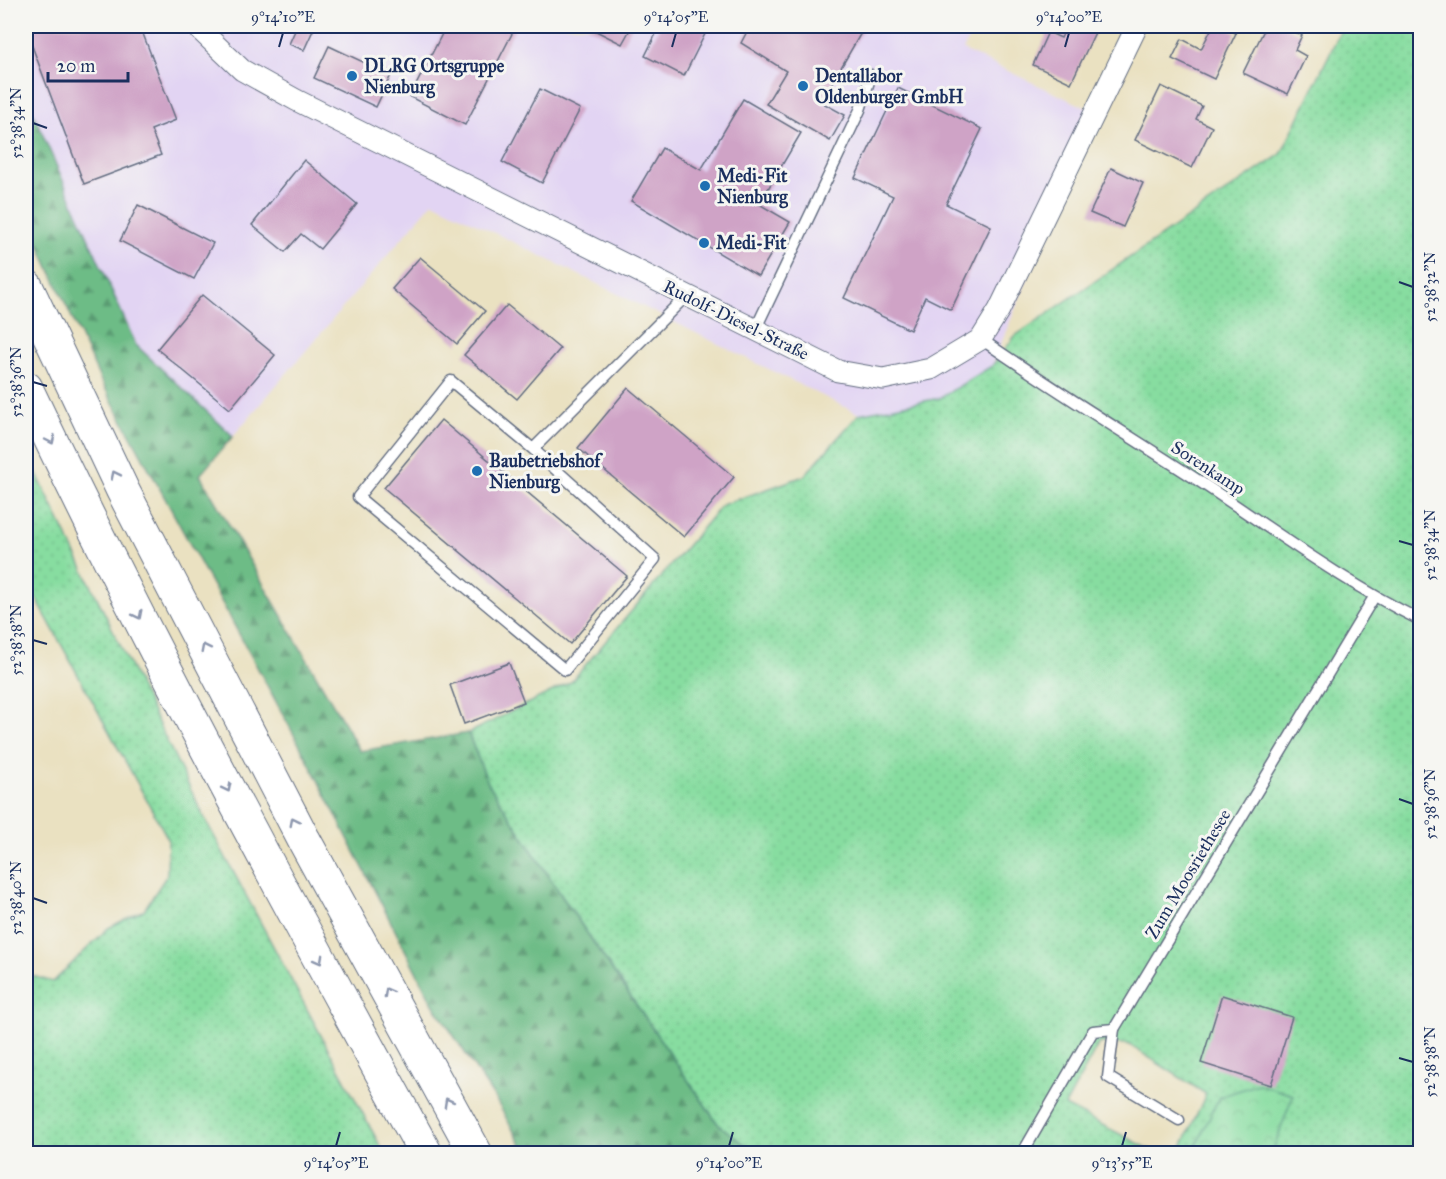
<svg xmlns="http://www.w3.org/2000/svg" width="1446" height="1179" viewBox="0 0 1446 1179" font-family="'IM FELL Great Primer',serif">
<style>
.built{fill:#e2d4f3}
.grass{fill:url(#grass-dots);stroke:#51867f;stroke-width:1.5}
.forest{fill:url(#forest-firs);stroke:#447672;stroke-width:1.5}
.park{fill:url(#park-crowns);stroke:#51867f;stroke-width:1.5}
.building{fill:#cfa3c6}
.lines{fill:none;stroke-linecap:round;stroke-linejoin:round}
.service-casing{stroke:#636d81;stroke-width:13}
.minor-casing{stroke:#636d81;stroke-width:23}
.trunk-casing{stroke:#636d81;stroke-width:35}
.service{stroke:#fff;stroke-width:10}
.minor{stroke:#fff;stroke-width:21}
.trunk{stroke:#fff;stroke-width:33}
.oneway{stroke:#8d97ae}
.ticks{fill:none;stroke:#1b2f5e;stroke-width:2}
.poi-dot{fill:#1f6fb2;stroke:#f6f6f2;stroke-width:2}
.labels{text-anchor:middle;stroke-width:6;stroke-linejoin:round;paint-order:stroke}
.poi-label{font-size:18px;font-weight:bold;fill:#1b2f5e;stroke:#f6f6f2;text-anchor:start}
.street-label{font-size:18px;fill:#1b2f5e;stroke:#f6f6f2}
.neatline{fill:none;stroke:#1b2f5e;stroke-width:2}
.ticks-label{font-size:15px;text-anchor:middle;fill:#1b2f5e}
</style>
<defs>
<pattern id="grass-dots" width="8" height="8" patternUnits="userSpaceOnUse" patternTransform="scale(1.5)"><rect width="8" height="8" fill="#87dda0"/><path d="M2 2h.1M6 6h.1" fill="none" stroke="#74be8c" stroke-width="1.8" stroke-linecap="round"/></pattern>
<pattern id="forest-firs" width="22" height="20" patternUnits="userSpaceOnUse" patternTransform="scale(1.5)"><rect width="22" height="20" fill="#6dbc86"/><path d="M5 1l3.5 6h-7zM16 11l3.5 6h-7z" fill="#599971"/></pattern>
<pattern id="park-crowns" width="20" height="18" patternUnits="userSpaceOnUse" patternTransform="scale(1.5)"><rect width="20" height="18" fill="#87dda0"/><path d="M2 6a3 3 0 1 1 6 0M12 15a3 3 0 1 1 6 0" fill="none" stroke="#74be8c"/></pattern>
</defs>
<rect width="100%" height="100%" fill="#f6f6f2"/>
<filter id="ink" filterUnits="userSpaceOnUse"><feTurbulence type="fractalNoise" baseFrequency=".0167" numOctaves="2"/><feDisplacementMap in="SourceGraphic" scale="12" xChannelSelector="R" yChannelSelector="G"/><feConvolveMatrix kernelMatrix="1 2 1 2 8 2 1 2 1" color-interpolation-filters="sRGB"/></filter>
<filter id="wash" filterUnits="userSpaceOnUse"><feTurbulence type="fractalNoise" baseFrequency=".008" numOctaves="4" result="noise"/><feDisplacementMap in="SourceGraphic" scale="24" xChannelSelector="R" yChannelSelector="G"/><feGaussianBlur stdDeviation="1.35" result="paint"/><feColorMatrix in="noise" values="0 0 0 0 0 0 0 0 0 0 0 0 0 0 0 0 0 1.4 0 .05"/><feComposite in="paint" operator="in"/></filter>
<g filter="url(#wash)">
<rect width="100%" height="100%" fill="#eae1c1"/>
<path class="built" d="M26 26H975L963 50 1095 112 992 366 940 398 859 414 433 202 233 436 136 345 26 96Z"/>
<g class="grass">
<path d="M1343 26H1420V1153H1179L1206 1094 1128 1044 1099 1043 1065 1106 1157 1153H756L718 1124 563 898 488 783 468 733 571 682 722 505 804 476 859 414 940 398 992 366 1015 336 1281 154Z"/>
<path d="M26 452 204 817 384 1153H26V974L53 982 108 928 144 910 167 875 168 839 26 580Z"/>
</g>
<path class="forest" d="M26 97 136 345 233 436 200 475 360 751 468 733 488 783 563 898 718 1124 756 1153H526L496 1100 433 1004 305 755 100 379 26 217Z"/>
<path class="park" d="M1258 1084 1293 1095 1272 1153H1193L1219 1097Z"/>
<g id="blocks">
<g class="building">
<path d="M26 26H140L176 120 151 130 161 155 84 184 26 30Z"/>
<path d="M297 26H315L304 50 289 44Z"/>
<path d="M446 26H516L465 125 410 97Z"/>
<path d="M586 26H632L622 44Z"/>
<path d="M660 26H709L684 76 645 56Z"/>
<path d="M750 26H865L821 102 845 115 830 141 766 104 786 71 741 43Z"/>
<path d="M1067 26H1098L1071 83 1033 65 1048 32 1061 38Z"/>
<path d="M1213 26H1221L1236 33 1214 79 1172 59 1182 39 1201 49Z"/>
<path d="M1266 26H1282L1302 35 1295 50 1306 56 1288 94 1243 73Z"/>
<path d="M329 46 391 75 376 107 314 78Z"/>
<path d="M1161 86 1202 106 1196 119 1212 127 1192 168 1135 140Z"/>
<path d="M898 88 982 129 946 204 991 226 951 310 925 297 910 330 844 298 893 196 855 178Z"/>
<path d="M540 89 580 109 542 183 502 162Z"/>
<path d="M743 99 801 133 759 204 790 222 758 276 631 201 662 148 701 170Z"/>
<path d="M304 160 357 204 320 249 301 234 285 252 252 225Z"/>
<path d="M1111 168 1143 183 1123 227 1090 213Z"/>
<path d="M138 205 213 243 194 279 120 241Z"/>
<path d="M420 257 485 311 457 344 392 289Z"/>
<path d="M202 295 275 355 230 409 157 349Z"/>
<path d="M507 305 560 349 517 399 464 355Z"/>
<path d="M628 388 734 477 684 537 578 448Z"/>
<path d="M441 420 627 576 570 644 384 488Z"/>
<path d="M509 663 524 702 464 724 450 685Z"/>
<path d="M1222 995 1292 1017 1271 1085 1201 1063Z"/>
</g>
</g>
</g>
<g filter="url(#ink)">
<use href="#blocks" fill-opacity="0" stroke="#636d81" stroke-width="1.5"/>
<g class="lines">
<defs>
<g id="service">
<path d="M755 330 860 110 871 75"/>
<path d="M981 339C1054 390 1130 436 1205 485 1276 532 1345 583 1420 620"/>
<path d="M533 449 655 559 565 670 358 497 451 381 533 449 686 296"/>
<path d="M1179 1120 1108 1077 1114 1029 1374 597"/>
<path d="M1022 1154 1093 1031 1114 1029"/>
</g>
<path id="minor" d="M196 26 242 70 296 100 838 371 883 379 931 369 981 339 999 310 1137 26"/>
<g id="trunk">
<path d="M26 286 123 491 304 840 476 1154"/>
<path d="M26 388C149 648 287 901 426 1154"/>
</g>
</defs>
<use href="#service" class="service-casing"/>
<use href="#minor" class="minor-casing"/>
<use href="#trunk" class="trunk-casing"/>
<use href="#service" class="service"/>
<use href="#minor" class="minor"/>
<use href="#trunk" class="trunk"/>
</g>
<defs><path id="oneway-chevron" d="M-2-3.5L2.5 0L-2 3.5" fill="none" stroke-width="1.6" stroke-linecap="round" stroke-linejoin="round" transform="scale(1.5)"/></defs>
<g class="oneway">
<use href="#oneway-chevron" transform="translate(51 440) rotate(65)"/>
<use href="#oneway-chevron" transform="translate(115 475) rotate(-116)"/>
<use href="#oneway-chevron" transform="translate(138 615) rotate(63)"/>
<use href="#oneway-chevron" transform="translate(205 648) rotate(-117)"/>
<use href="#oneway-chevron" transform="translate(227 788) rotate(63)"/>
<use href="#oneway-chevron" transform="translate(294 821) rotate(-117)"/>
<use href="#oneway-chevron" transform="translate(319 960) rotate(61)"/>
<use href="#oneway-chevron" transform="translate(388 992) rotate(-119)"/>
<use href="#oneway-chevron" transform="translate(448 1102) rotate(-119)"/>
</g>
</g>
<path class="ticks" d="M279 47 283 33M672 47 676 33M1065 47 1069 33M33 123 47 128M1399 282 1413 287M33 382 47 386M1399 541 1413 545M33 640 47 644M1399 799 1413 804M33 898 47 903M1399 1058 1413 1062M336 1146 340 1132M729 1146 733 1132M1122 1146 1126 1132"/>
<g class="poi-dot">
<circle cx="352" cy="76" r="6"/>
<circle cx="803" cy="86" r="6"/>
<circle cx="705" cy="186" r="6"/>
<circle cx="704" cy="243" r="6"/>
<circle cx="477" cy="471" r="6"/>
</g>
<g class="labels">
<g class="poi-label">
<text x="364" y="72">DLRG Ortsgruppe<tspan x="364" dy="21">Nienburg</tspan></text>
<text x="815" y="82">Dentallabor<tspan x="815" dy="21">Oldenburger GmbH</tspan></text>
<text x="717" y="182">Medi-Fit<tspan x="717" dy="21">Nienburg</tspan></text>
<text x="716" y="249">Medi-Fit</text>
<text x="489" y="467">Baubetriebshof<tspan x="489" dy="21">Nienburg</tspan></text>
</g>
<g class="street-label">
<text transform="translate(736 320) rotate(26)" y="6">Rudolf-Diesel-Straße</text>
<text transform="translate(1208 468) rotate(33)" y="6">Sorenkamp</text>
<text transform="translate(1188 874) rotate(-59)" y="6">Zum Moosriethesee</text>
</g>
</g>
<rect width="1446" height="1179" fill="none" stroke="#f6f6f2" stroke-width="66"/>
<path d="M48 72v9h80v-9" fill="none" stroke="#1b2f5e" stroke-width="3"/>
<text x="57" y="72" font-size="18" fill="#1b2f5e" stroke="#f6f6f2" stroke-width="4.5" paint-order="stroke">20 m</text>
<rect x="33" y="33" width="1380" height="1113" class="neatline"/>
<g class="ticks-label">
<text x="283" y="22">9°14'10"E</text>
<text x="676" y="22">9°14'05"E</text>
<text x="1069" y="22">9°14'00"E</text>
<text transform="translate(16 123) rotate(-90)" y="5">52°38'34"N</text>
<text transform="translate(1430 287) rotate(-90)" y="5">52°38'32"N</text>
<text transform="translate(16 382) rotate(-90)" y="5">52°38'36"N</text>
<text transform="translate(1430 545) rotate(-90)" y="5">52°38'34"N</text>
<text transform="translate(16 640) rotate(-90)" y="5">52°38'38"N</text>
<text transform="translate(1430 804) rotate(-90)" y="5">52°38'36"N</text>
<text transform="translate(16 898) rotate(-90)" y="5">52°38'40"N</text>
<text transform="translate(1430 1062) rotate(-90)" y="5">52°38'38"N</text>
<text x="336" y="1168">9°14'05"E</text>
<text x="729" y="1168">9°14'00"E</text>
<text x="1122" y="1168">9°13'55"E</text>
</g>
</svg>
